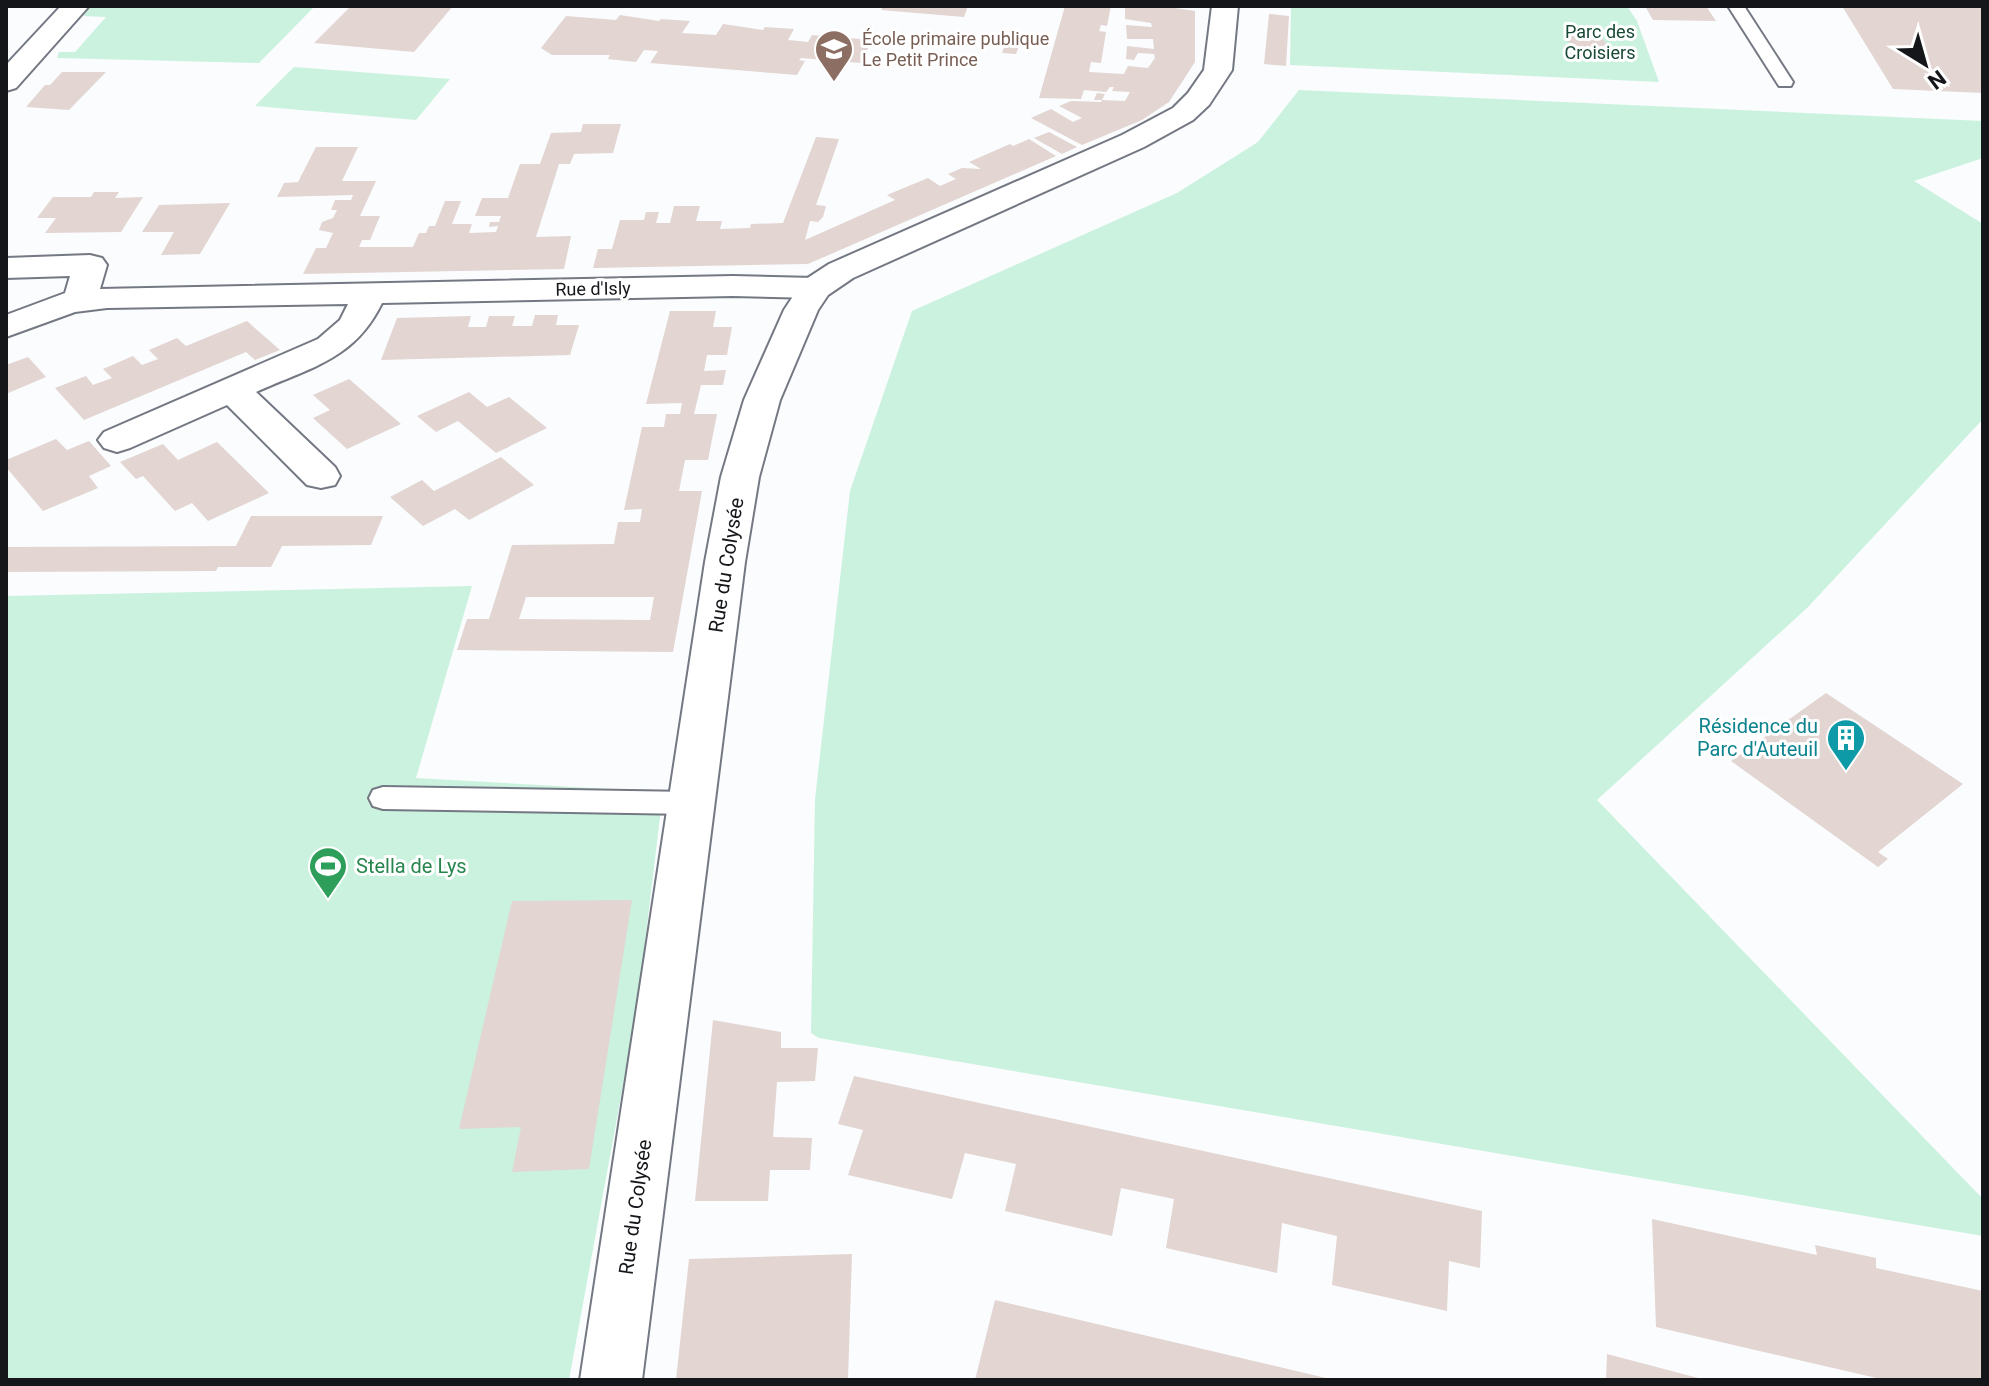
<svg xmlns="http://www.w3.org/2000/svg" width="1989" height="1386" viewBox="0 0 1989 1386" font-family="Roboto,sans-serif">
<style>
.green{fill:#cbf2df}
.building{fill:#e2d5d2;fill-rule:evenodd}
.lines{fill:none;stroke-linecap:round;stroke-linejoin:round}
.service-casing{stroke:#737882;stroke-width:4}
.minor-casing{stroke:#737882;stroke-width:4}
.tertiary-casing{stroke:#737882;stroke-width:4}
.service{fill:#fff;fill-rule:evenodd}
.minor{fill:#fff;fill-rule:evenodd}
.tertiary{fill:#fff;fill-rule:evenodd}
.labels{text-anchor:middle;stroke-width:6;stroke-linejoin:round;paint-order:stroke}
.far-park-label{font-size:18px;fill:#174935;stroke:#fff}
.far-education-label{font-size:18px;fill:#785e54;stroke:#fff;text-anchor:start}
.far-street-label{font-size:18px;fill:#14161a;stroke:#fff}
.street-label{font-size:20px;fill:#14161a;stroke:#fff}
.culture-label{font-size:20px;fill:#0d838f;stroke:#fff;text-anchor:end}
.leisure-label{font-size:20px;fill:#27864d;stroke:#fff;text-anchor:start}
</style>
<rect width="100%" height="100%" fill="#fafcfe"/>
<g class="green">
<path d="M92 6H315L259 63 57 58 59 52H75L106 17 83 16Z"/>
<path d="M1291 6H1627L1637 21 1659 82 1290 65Z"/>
<path d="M294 67 450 79 416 120 255 106Z"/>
<path d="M1299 90 1983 121V158L1914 181 1983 224V419L1808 607 1597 800 1983 1199V1236L819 1038 811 1033 815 799 850 491 912 311 1177 193 1258 142Z"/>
<path d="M472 586 416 778 663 792 637 1009 569 1380H6V596Z"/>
</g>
<g class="building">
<path d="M351 6H453L414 52 314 43Z"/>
<path d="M883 6H968L964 17 881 10Z"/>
<path d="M1065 6H1111L1107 26 1101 25 1099 31 1106 32 1101 63 1091 62 1089 72 1124 74 1128 66 1148 68 1155 58 1154 54 1138 53 1134 60 1126 59 1127 46 1154 49 1153 39H1127L1126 25 1152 27 1151 23 1125 19V6H1162L1195 11V62L1169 102 1142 120 1082 145 1031 118 1051 109 1073 122 1082 118 1059 106 1071 101 1101 102 1102 100H1094L1097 93 1105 94 1102 100 1125 101 1130 92 1112 91 1114 87H1110L1106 92 1084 90 1081 99 1039 98Z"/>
<path d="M1645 6H1706L1716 21 1653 20Z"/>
<path d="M1842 6H1983V93L1893 89Z"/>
<path d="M1269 14 1289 16 1286 66 1264 64Z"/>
<path d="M620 15 659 21 661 19 690 21 682 33 716 35 723 24 763 30 765 27 794 29 788 40 808 42 812 35 872 40 861 63 801 58 799 60 805 61 797 75 650 63 658 51 644 50 636 62 608 59 610 55H552L541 48 566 16 616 20Z"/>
<path d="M1575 33 1598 34 1608 45 1598 50 1575 47 1566 40 1569 34Z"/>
<path d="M1009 34 1023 35 1016 54 1002 53Z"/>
<path d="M62 72H106L69 110 26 107 45 85H50Z"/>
<path d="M583 124H621L613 153 574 154 570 164H559L536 237 571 236 564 269 303 274 316 248H326L333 233 319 230 322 222 333 218 337 210H331L335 200H351L353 195 277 197 284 183 298 182 316 147H358L342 181H376L360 216H380L370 240H362L359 247H413L419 233H426L429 226H435L445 201H461L452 224H472L469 233 496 232 498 226 489 227 490 222H499L501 216H475L482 198H508L520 164H540L551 133 581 132Z"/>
<path d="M1049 132 1077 147 1062 154 1034 138Z"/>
<path d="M816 137 839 139 816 205 826 206 823 217 818 222 810 221 805 240 895 200 887 195 928 178 940 186 956 179 948 174 962 168 981 169 969 162 1010 144 1013 146 1029 139 1056 156 808 264 593 268 598 249H612L620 220H644L646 212H659L656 223H670L674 206H700L696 221H722L720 229 750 228 751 224 783 223Z"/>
<path d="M94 192H119L115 198 143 197 121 232 45 233 56 218H37L53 197H91Z"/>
<path d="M230 203 200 254 161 255 174 232H142L159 205Z"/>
<path d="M670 311H716L713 327H732L727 355H707L704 371 726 370 723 385H701L694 414H717L708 460H685L679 491H702L673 652 457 650 467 619H489L512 545 614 544 618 522H640L642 509 624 510 642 427H664L666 414H680L682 403 646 404ZM526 597H654L650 620 519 619Z"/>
<path d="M535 315H558L556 325H579L570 355 381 360 397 318 471 316 468 327H486L489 316H515L512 326H532Z"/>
<path d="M247 321 280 350 255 360 246 352 84 420 55 388 86 376 93 385 112 378 103 369 133 356 142 365 158 359 149 350 177 338 186 346Z"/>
<path d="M28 357 46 377 6 394V365Z"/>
<path d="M349 379 401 424 347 449 313 418 330 410 313 395Z"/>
<path d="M469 392 487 407 509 397 547 428 496 453 458 421 436 432 417 416Z"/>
<path d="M56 439 67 450 89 441 111 466 89 476 98 488 43 511 6 467V460Z"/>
<path d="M217 442 269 493 208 521 192 503 175 511 143 476 136 479 120 462 163 444 178 460Z"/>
<path d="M501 457 534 485 469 520 455 509 423 526 390 497 422 480 434 491Z"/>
<path d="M251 516H383L371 545 282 546 271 567H218L216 571 6 572V547L236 546Z"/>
<path d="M1826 693 1963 784 1878 852 1888 859 1878 867 1731 761Z"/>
<path d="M632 900 589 1169 512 1172 521 1127 459 1129 512 901Z"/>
<path d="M713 1020 781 1032V1048H818L815 1081 777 1082 773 1137 812 1138 810 1170H770L768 1201H695Z"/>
<path d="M854 1076 1482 1211 1480 1268 1449 1261 1447 1311 1332 1285 1337 1236 1282 1223 1277 1273 1166 1248 1174 1199 1121 1188 1112 1236 1005 1211 1016 1164 965 1153 952 1199 848 1175 863 1130 838 1124Z"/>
<path d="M1652 1219 1817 1255 1815 1245 1876 1258V1268L1983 1291V1380H1885L1656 1327Z"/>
<path d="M852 1254 848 1380H676L689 1259Z"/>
<path d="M995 1300 1330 1379V1380H975Z"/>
<path d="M1607 1354 1702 1379V1380H1606Z"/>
</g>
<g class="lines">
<defs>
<g id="service">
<path d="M1728 6H1744L1793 82 1791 86H1779Z"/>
<path d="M383 787 690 792 700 795 704 803 700 811 690 814 383 809 373 806 369 798 373 790Z"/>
</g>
<g id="minor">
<path d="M61 6H89L16 88 6 91V65Z"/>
<path d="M90 255 102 258 107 265 100 289 733 276 815 278 827 281 832 288 827 295 815 298 733 296 382 303C354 360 311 367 256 392L335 467 340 476 335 485 321 488 307 485 227 405 130 448 117 452 104 448 98 440 104 432 318 339 340 320 348 304 107 308 75 312 6 337V315L65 293 70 276 6 278V258Z"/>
</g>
<path id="tertiary" d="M1212 6H1238L1232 70 1209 105 1193 120 1144 147 853 278 828 295 818 310 780 400 759 477 745 562 642 1380H580L705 562 721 477 744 400 784 310 803 281 829 264 1122 135 1173 108 1188 93 1204 70Z"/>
</defs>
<use href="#service" class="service-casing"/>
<use href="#minor" class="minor-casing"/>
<use href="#tertiary" class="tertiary-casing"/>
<use href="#service" class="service"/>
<use href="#minor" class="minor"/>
<use href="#tertiary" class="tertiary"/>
</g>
<defs>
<symbol id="school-pin" viewBox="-11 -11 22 30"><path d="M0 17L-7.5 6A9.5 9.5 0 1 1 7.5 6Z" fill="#8d6e63" stroke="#fff"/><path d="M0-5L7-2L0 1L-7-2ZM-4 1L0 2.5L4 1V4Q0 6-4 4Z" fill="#fff"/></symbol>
<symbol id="building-pin" viewBox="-11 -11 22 30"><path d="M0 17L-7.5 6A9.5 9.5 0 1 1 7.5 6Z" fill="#0f9aa8" stroke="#fff"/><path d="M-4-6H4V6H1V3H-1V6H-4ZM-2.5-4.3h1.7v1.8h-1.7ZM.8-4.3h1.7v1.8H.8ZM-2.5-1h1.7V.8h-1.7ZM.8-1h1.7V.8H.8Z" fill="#fff"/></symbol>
<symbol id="stadium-pin" viewBox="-11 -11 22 30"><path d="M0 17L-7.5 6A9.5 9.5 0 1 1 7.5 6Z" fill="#2e9e5b" stroke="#fff"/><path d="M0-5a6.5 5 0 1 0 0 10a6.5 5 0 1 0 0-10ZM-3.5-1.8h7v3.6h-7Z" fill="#fff"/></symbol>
</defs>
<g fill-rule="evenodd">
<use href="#school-pin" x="812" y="27" width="44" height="60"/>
<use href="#building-pin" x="1824" y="716" width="44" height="60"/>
<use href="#stadium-pin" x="306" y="844" width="44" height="60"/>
</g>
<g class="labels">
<g class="far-park-label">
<text x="1600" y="38">Parc des<tspan x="1600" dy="21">Croisiers</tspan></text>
</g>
<g class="far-education-label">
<text x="862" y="45">École primaire publique<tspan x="862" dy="21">Le Petit Prince</tspan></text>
</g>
<g class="far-street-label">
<text transform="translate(593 289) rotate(-1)" y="6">Rue d'Isly</text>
</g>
<g class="street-label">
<text transform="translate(726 565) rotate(-81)" y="7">Rue du Colysée</text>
<text transform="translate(635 1207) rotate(-82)" y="7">Rue du Colysée</text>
</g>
<g class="culture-label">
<text x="1818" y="733">Résidence du<tspan x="1818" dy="23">Parc d'Auteuil</tspan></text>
</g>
<g class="leisure-label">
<text x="356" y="873">Stella de Lys</text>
</g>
</g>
<rect width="1989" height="1386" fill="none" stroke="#14161a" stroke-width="16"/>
<g transform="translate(1925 64) rotate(143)" stroke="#ffffff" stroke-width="6" paint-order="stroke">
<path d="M0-6L14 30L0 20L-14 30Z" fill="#14161a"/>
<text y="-12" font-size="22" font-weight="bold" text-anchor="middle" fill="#14161a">N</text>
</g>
</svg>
